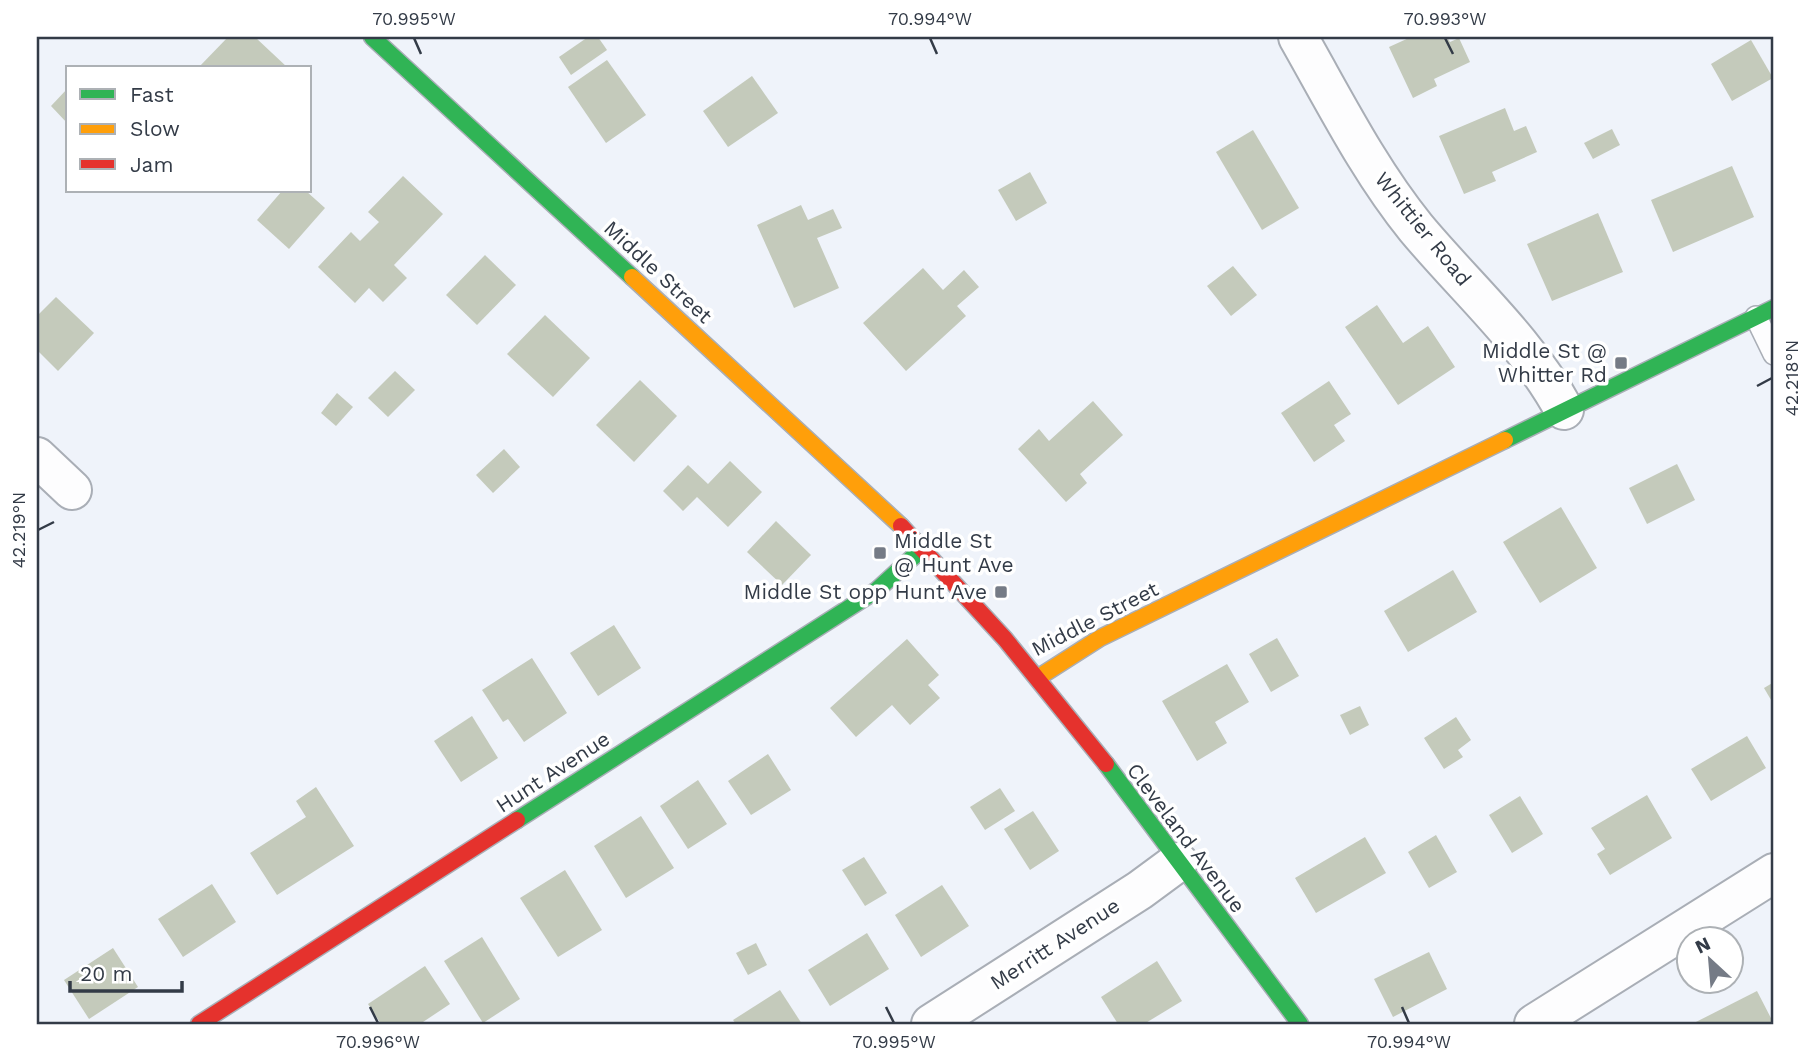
<svg xmlns="http://www.w3.org/2000/svg" width="1811" height="1061" viewBox="0 0 1811 1061" font-family="'Work Sans',sans-serif">
<style>
.building{fill:#c4cabb}
.lines{fill:none;stroke-linecap:round;stroke-linejoin:round}
.lane-casing{stroke:#a9aeb6;stroke-width:24}
.street-casing{stroke:#a9aeb6;stroke-width:42}
.fast-casing{stroke:#a9aeb6;stroke-width:19}
.slow-casing{stroke:#a9aeb6;stroke-width:19}
.jam-casing{stroke:#a9aeb6;stroke-width:19}
.lane{stroke:#fdfdfe;stroke-width:21}
.street{stroke:#fdfdfe;stroke-width:38}
.fast{stroke:#30b455;stroke-width:16}
.slow{stroke:#ff9f0a;stroke-width:16}
.jam{stroke:#e5322d;stroke-width:16}
.ticks{fill:none;stroke:#333b47;stroke-width:2.5}
.poi-dot{fill:#757b86;stroke:#fff;stroke-width:2.5}
.labels{text-anchor:middle;stroke-width:7;stroke-linejoin:round;paint-order:stroke}
.street-label{font-size:21px;fill:#333b47;stroke:#fff}
.poi-label{font-size:21px;fill:#333b47;stroke:#fff;text-anchor:end}
.neatline{fill:none;stroke:#333b47;stroke-width:2.5}
.ticks-label{font-size:18px;text-anchor:middle;fill:#333b47}
</style>
<rect width="100%" height="100%" fill="#eff3fa"/>
<g class="building">
<path d="M228 37H255L288 68H198Z"/>
<path d="M588 37H598L607 50 571 75 559 57Z"/>
<path d="M1411 37H1447L1450 42 1459 38 1470 62 1434 79 1437 86 1413 98 1389 47Z"/>
<path d="M1751 40 1773 78 1732 101 1711 64Z"/>
<path d="M607 60 646 115 606 143 568 87Z"/>
<path d="M752 76 778 113 728 147 703 111Z"/>
<path d="M68 88V124L51 106Z"/>
<path d="M1505 108 1514 131 1526 126 1537 152 1492 172 1496 181 1464 194 1439 136Z"/>
<path d="M1612 129 1620 145 1593 159 1584 143Z"/>
<path d="M1253 130 1299 208 1262 230 1216 152Z"/>
<path d="M1732 166 1754 217 1673 252 1651 200Z"/>
<path d="M1030 172 1047 203 1016 221 998 190Z"/>
<path d="M403 176 443 214 394 265 407 278 383 302 369 288 355 303 318 267 351 232 360 241 379 222 368 212Z"/>
<path d="M282 191H306L325 208 289 249 257 220Z"/>
<path d="M801 205 808 220 833 209 842 228 817 238 839 288 794 308 757 225Z"/>
<path d="M1598 213 1623 272 1552 301 1527 244Z"/>
<path d="M485 255 516 285 477 325 446 295Z"/>
<path d="M1233 266 1257 295 1231 316 1207 286Z"/>
<path d="M923 268 943 290 964 270 979 287 957 306 966 316 906 371 863 323Z"/>
<path d="M56 297 94 333 58 371 37 350V316Z"/>
<path d="M1377 305 1403 343 1428 326 1455 367 1398 405 1345 327Z"/>
<path d="M545 315 590 358 553 397 507 354Z"/>
<path d="M395 371 415 390 388 417 368 398Z"/>
<path d="M640 380 677 416 634 462 596 425Z"/>
<path d="M1329 381 1351 414 1334 425 1345 441 1314 462 1281 413Z"/>
<path d="M337 393 353 407 336 426 321 413Z"/>
<path d="M1093 401 1123 435 1080 474 1087 483 1066 502 1018 449 1039 429 1049 441Z"/>
<path d="M504 449 520 467 493 493 476 475Z"/>
<path d="M730 461 762 492 728 527 697 497 683 511 663 491 688 465 708 484Z"/>
<path d="M1677 464 1695 500 1647 524 1629 488Z"/>
<path d="M1561 507 1597 568 1540 603 1503 542Z"/>
<path d="M776 521 811 555 782 585 747 552Z"/>
<path d="M1453 570 1477 612 1408 652 1384 611Z"/>
<path d="M614 625 641 668 598 696 570 653Z"/>
<path d="M1277 638 1299 676 1271 692 1249 654Z"/>
<path d="M907 639 939 675 928 685 940 698 910 725 892 705 856 737 830 708Z"/>
<path d="M532 658 567 713 524 742 508 719 503 722 482 690Z"/>
<path d="M1227 664 1249 702 1215 722 1227 743 1197 761 1162 701Z"/>
<path d="M1774 682V705L1764 688Z"/>
<path d="M1360 706 1369 725 1350 735 1340 715Z"/>
<path d="M472 716 498 758 461 782 434 741Z"/>
<path d="M1456 717 1471 740 1458 750 1463 757 1444 769 1424 738Z"/>
<path d="M1747 736 1766 768 1711 801 1691 769Z"/>
<path d="M768 754 791 790 751 815 728 781Z"/>
<path d="M698 780 727 824 688 849 660 806Z"/>
<path d="M316 787 354 846 277 895 250 853 306 817 296 801Z"/>
<path d="M1000 788 1015 811 985 830 970 807Z"/>
<path d="M1647 795 1672 838 1610 875 1597 854 1605 849 1591 828Z"/>
<path d="M1520 796 1543 834 1512 853 1489 815Z"/>
<path d="M1033 811 1059 851 1030 870 1004 829Z"/>
<path d="M641 816 674 868 626 898 594 846Z"/>
<path d="M1436 835 1457 872 1429 888 1408 852Z"/>
<path d="M1365 837 1386 873 1316 913 1295 878Z"/>
<path d="M864 857 887 893 865 906 842 870Z"/>
<path d="M565 870 602 930 558 957 520 898Z"/>
<path d="M212 884 236 922 183 957 158 919Z"/>
<path d="M942 885 969 926 921 957 895 915Z"/>
<path d="M867 933 889 969 830 1006 808 970Z"/>
<path d="M482 937 520 999 483 1023 444 961Z"/>
<path d="M756 943 767 965 748 975 736 953Z"/>
<path d="M113 948 138 987 89 1019 64 980Z"/>
<path d="M1429 952 1447 989 1393 1017 1374 979Z"/>
<path d="M1157 961 1182 1001 1144 1024H1118L1101 997Z"/>
<path d="M425 966 450 1004 420 1024H381L368 1004Z"/>
<path d="M780 990 802 1024H736L733 1020Z"/>
<path d="M1757 991 1774 1024H1692Z"/>
</g>
<g class="lines">
<defs>
<path id="lane" d="M1756 317 1774 354"/>
<g id="street">
<path d="M1298 37C1335 102 1369 170 1416 228 1466 288 1527 341 1564 410"/>
<path d="M37 457 72 490"/>
<path d="M931 1024 1140 890 1178 862"/>
<path d="M1534 1024 1774 873"/>
</g>
<g id="fast">
<path d="M372 37 632 277"/>
<path d="M1505 440 1774 308"/>
<path d="M1106 764 1300 1024"/>
<path d="M517 820 877 590 923 548"/>
</g>
<g id="slow">
<path d="M632 277 901 526"/>
<path d="M1039 677 1100 638 1505 440"/>
</g>
<g id="jam">
<path d="M901 526 1005 639 1106 764"/>
<path d="M199 1024 517 820"/>
</g>
</defs>
<use href="#lane" class="lane-casing"/>
<use href="#street" class="street-casing"/>
<use href="#fast" class="fast-casing"/>
<use href="#slow" class="slow-casing"/>
<use href="#jam" class="jam-casing"/>
<use href="#lane" class="lane"/>
<use href="#street" class="street"/>
<use href="#fast" class="fast"/>
<use href="#slow" class="slow"/>
<use href="#jam" class="jam"/>
</g>
<path class="ticks" d="M414 38 421 54M930 38 937 54M1445 38 1453 54M1757 386 1772 378M38 530 54 522M370 1007 378 1023M886 1007 894 1023M1402 1007 1409 1023"/>
<g class="poi-dot">
<rect x="1614" y="356" width="14" height="14" rx="3.5"/>
<rect x="873" y="546" width="14" height="14" rx="3.5"/>
<rect x="994" y="585" width="14" height="14" rx="3.5"/>
</g>
<g class="labels">
<g class="street-label">
<text transform="translate(1423 229) rotate(51)" y="7">Whittier Road</text>
<text transform="translate(658 272) rotate(43)" y="7">Middle Street</text>
<text transform="translate(1095 619) rotate(-27)" y="7">Middle Street</text>
<text transform="translate(553 772) rotate(-33)" y="7">Hunt Avenue</text>
<text transform="translate(1186 838) rotate(53)" y="7">Cleveland Avenue</text>
<text transform="translate(1055 944) rotate(-33)" y="7">Merritt Avenue</text>
</g>
<g class="poi-label">
<text x="1607" y="358">Middle St @<tspan x="1607" dy="24">Whitter Rd</tspan></text>
<text x="894" y="548" text-anchor="start">Middle St<tspan x="894" dy="24">@ Hunt Ave</tspan></text>
<text x="987" y="599">Middle St opp Hunt Ave</text>
</g>
</g>
<rect width="1811" height="1061" fill="none" stroke="#ffffff" stroke-width="77"/>
<rect x="66" y="66" width="245" height="126" fill="#ffffff" stroke="#adb1b5" stroke-width="2"/>
<rect x="80" y="89" width="35" height="10" fill="#30b455" stroke="#adb1b5" stroke-width="2"/>
<text x="130" y="102" font-size="21" fill="#333b47">Fast</text>
<rect x="80" y="124" width="35" height="10" fill="#ff9f0a" stroke="#adb1b5" stroke-width="2"/>
<text x="130" y="136" font-size="21" fill="#333b47">Slow</text>
<rect x="80" y="159" width="35" height="10" fill="#e5322d" stroke="#adb1b5" stroke-width="2"/>
<text x="130" y="172" font-size="21" fill="#333b47">Jam</text>
<g transform="translate(1710 960) rotate(334)"><circle r="33" fill="#ffffff" stroke="#adb1b5" stroke-width="2"/>
<path d="M0-5L12 26L0 18L-12 26Z" fill="#757b86"/>
<text y="-10" font-size="19" font-weight="bold" text-anchor="middle" fill="#333b47">N</text>
</g>
<path d="M70 981v10h112v-10" fill="none" stroke="#333b47" stroke-width="3.5"/>
<text x="80" y="981" font-size="21" fill="#333b47" stroke="#ffffff" stroke-width="5" paint-order="stroke">20 m</text>
<rect x="38" y="38" width="1734" height="985" class="neatline"/>
<g class="ticks-label">
<text x="414" y="25">70.995°W</text>
<text x="930" y="25">70.994°W</text>
<text x="1445" y="25">70.993°W</text>
<text transform="translate(1792 378) rotate(-90)" y="6">42.218°N</text>
<text transform="translate(19 530) rotate(-90)" y="6">42.219°N</text>
<text x="378" y="1048">70.996°W</text>
<text x="894" y="1048">70.995°W</text>
<text x="1409" y="1048">70.994°W</text>
</g>
</svg>
